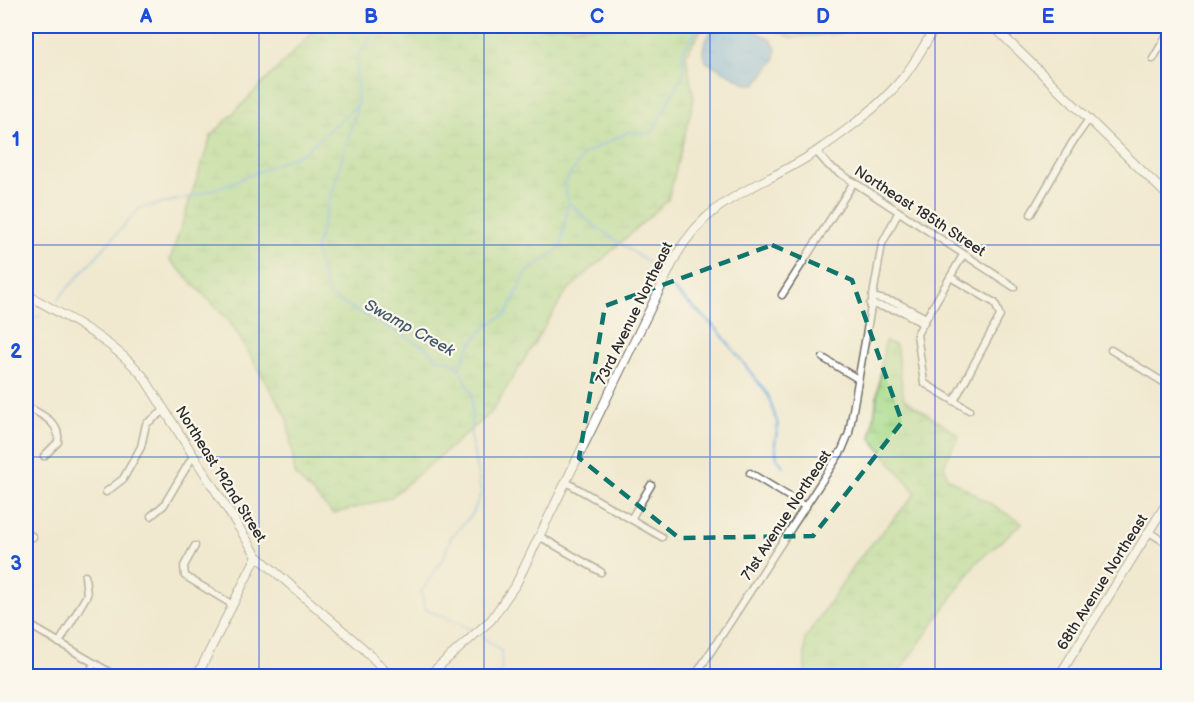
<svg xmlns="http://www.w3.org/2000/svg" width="1194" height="702" viewBox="0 0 1194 702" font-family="'Balsamiq Sans',sans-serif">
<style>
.wetland{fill:url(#wetland-marsh);stroke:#68825a;stroke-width:1.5}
.water{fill:url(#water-ripples);stroke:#4c6c86;stroke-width:1.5}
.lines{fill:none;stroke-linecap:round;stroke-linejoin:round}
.stream{stroke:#6cade0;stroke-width:2}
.minor-casing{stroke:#706e64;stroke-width:9}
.tertiary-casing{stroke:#706e64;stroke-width:10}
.minor{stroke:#fff;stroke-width:6}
.tertiary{stroke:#fff;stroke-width:8}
.marked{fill:none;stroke:#0f766e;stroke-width:4.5;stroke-dasharray:12 8;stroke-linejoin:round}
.grid{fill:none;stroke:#1d4ed8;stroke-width:1.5;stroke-opacity:0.55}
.labels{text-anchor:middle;stroke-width:4.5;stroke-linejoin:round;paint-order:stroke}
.street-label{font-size:15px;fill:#2b2b2b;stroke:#fbf7ec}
.water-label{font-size:16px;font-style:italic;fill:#42586a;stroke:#fbf7ec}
.neatline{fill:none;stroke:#1d4ed8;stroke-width:2}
.grid-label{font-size:20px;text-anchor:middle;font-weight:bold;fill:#1d4ed8}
</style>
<defs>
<pattern id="wetland-marsh" width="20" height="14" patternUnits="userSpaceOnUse" patternTransform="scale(1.5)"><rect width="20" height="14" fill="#a6da8a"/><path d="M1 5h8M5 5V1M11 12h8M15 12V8" fill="none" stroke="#8fbb77"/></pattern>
<pattern id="water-ripples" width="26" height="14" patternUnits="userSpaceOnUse" patternTransform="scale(1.5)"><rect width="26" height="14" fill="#6cade0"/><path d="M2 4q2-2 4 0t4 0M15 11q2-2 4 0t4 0" fill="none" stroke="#598db6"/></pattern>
</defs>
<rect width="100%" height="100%" fill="#fbf7ec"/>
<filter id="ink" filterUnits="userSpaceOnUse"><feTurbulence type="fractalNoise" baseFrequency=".0167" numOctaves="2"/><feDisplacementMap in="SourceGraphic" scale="12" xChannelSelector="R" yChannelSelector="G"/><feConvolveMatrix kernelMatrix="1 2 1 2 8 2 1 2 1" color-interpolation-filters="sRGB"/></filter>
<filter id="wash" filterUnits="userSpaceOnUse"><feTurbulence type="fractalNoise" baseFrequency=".008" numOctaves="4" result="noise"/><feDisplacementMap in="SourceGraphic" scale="24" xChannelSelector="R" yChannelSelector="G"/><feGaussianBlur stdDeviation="1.35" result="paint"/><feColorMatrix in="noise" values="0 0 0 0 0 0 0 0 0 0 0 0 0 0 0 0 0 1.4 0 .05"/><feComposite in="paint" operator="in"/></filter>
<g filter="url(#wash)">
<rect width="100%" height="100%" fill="#f1e9cf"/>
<g class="wetland">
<path d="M319 26H703L686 55 694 99 668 200 566 292 491 413 390 498 333 514 295 475 287 417 230 322 170 260 211 136Z"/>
<path d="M765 26H859L857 31 792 38Z"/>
<path d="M885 341 896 345 904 399 959 435 944 465 948 478 1022 523 977 562 896 676H805V639L857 561 916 493 871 438Z"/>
</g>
<path class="water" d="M716 26H747L771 40 776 48 775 60 756 84H748L706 62C698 50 708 35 716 26Z"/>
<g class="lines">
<g class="stream">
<path d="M378 26 356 59 358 104 315 251 329 296 427 348 438 359 451 361 459 368 472 393 471 439 481 493 473 513 451 537 444 557 421 592 425 609 475 631"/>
<path d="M658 269 592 224 568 202 564 184 584 154 628 132 651 134 684 72 683 51 699 26"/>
<path d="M673 289 718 330 768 395 778 425 775 444 777 458 784 467"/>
<path d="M57 300 140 208 191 197 234 182 304 152 357 105"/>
<path d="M26 319 41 316"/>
<path d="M460 369C466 345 484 324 507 314L526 273 561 247 568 203"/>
<path d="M479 634 501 651 502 671 494 676"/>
</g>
</g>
</g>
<g filter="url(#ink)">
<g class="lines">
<defs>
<g id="minor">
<path d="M1153 59 1168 33"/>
<path d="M816 151 829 166 1014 287"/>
<path d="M1031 214 1072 143 1089 119"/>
<path d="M963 255 917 334 924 383 969 410"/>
<path d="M950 277 995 303 1000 316 954 401"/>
<path d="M782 295 854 182"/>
<path d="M872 297 897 303 926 318"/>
<path d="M870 304 902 311 923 324"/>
<path d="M1111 350 1168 385"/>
<path d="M823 358 858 379"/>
<path d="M26 406C40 414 61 422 58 442L44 456"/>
<path d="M750 473 806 507"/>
<path d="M566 482 662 537"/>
<path d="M106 492 123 479 141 447 146 424 165 410"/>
<path d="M151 516 164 505 193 456"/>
<path d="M631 519 651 485"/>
<path d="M26 532 33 537"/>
<path d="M1149 532 1168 544"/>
<path d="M539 536 601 572"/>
<path d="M195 546 184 566 185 576 233 605"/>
<path d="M26 623 116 676"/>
<path d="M59 643 87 595 85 576"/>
<path d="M87 676 94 664"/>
<path d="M695 676 842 450 849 433 882 244 898 213"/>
<path d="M918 676H919"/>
</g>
<g id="tertiary">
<path d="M993 26 1168 196"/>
<path d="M26 294C68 318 111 339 143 376L257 556 364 649 390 676"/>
<path d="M197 676 257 556"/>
<path d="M428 676 491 620 516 584 676 256C711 194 762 188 817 151 846 131 879 107 901 80 915 64 925 43 936 26"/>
<path d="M1059 676 1168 501"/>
</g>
</defs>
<use href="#minor" class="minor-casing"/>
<use href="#tertiary" class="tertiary-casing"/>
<use href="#minor" class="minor"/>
<use href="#tertiary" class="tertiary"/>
</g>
</g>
<path d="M0 0H1194V702H0ZM772 245 852 280 902 422 813 536 679 538 579 458 605 306Z" fill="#f1e9cf" fill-opacity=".55" fill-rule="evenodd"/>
<path class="marked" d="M772 245 852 280 902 422 813 536 679 538 579 458 605 306Z"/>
<path class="grid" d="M259 26V676M484 26V676M710 26V676M935 26V676M26 245H1168M26 457H1168"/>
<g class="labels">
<g class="street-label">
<text transform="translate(920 211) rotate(33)" y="5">Northeast 185th Street</text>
<text transform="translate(634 313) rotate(-64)" y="5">73rd Avenue Northeast</text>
<text transform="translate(221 474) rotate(58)" y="5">Northeast 192nd Street</text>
<text transform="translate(786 515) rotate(-57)" y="5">71st Avenue Northeast</text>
<text transform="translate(1102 582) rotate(-58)" y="5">68th Avenue Northeast</text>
</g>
<g class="water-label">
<text transform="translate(410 327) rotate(29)" y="6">Swamp Creek</text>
</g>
</g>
<rect width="1194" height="702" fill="none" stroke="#fbf7ec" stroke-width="66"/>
<rect x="33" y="33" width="1128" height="636" class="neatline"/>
<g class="grid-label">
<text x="146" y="23">A</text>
<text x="371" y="23">B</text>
<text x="597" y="23">C</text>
<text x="823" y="23">D</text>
<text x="1048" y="23">E</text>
<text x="16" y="146">1</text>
<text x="16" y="358">2</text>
<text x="16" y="570">3</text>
</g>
</svg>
